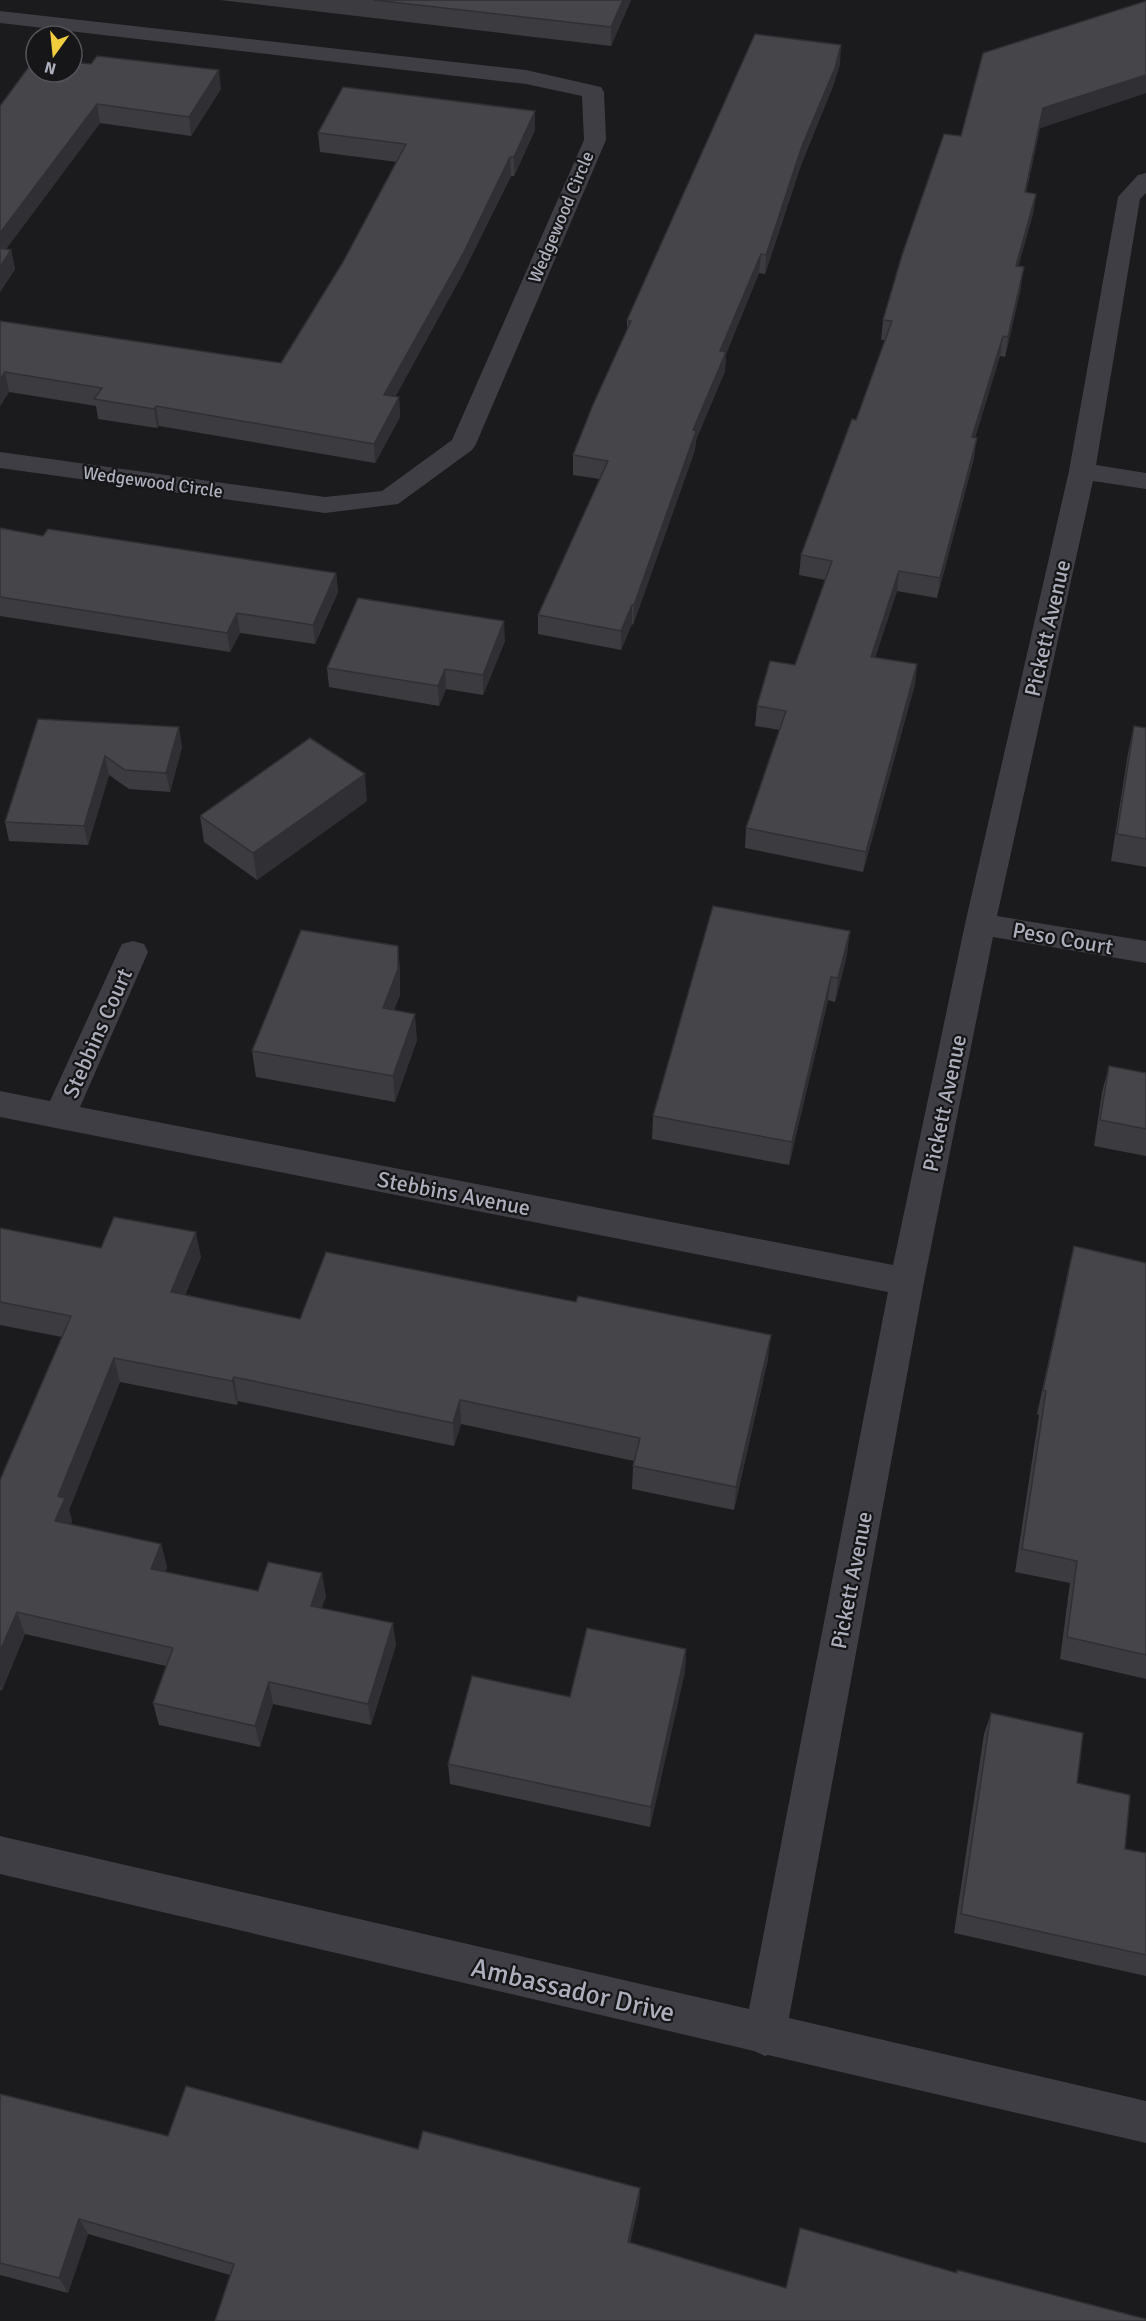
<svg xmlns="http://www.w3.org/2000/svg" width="1146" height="2321" viewBox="0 0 1146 2321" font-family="Signika,sans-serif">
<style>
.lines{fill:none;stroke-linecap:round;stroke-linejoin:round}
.minor{fill:#3e3e44;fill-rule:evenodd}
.wall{fill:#3b3b40}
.shaded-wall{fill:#303034}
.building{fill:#45454a;stroke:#303034;stroke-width:1.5}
.labels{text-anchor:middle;stroke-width:4.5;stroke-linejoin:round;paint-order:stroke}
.far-street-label{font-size:18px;fill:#adb0bc;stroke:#161618}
.street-label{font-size:22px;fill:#adb0bc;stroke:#161618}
.near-street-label{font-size:27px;fill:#adb0bc;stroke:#161618}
</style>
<rect width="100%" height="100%" fill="#1b1b1d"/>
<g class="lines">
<g class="minor">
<path d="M0 11 526 70 601 87 604 92 606 140 476 444 472 450 398 504 325 513 0 468V452L325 497 382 491 452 440 584 140 582 96 526 84 0 23Z"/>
<path d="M1146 173V193L1140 199 1096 465 1146 473V489L1093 481 997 916 1146 941V963L993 937 924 1282 789 2018 1146 2101V2143L768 2055 765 2056 754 2051 0 1874V1836L749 2009 888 1292 0 1117V1091L50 1101 118 952 122 944 133 941 144 944 148 952 80 1107 893 1265 965 924 1069 471 1118 197 1138 175Z"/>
</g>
</g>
<g class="wall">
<path d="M220 0H631L611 46Z"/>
<path d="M1146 1V93L1040 128 1026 193 1036 194 1033 214 1018 266 1021 287 1005 357 1000 356 975 438 974 458 937 598 897 591 875 657 917 664 915 684 863 872 745 848 746 828 780 730 755 726 757 706 795 665 825 580 799 575 801 555 856 420 885 340H881L883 320 961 136Z"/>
<path d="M840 64 833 86 801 165 765 274 759 273 726 354 725 371 696 440 695 450 633 625 632 624 621 650 538 634V615L600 479 573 475V455L627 331V320Z"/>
<path d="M221 89 191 136 100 123 6 249 11 250 15 269 0 292V106Z"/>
<path d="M535 130 514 176H511L463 273 395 397H399L400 417 375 463 159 426 157 428 98 419 96 406 9 392 0 406V321L281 363 343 262 397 162 320 152 318 133Z"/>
<path d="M0 528 43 536 336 573 338 592 315 644 240 633 230 652 0 616Z"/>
<path d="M505 641 483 695 446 689 439 706 329 687 327 668Z"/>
<path d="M38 719 182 747 170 792 129 789 109 775 88 845 9 841 5 822Z"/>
<path d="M1134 726 1146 728V867L1111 861 1128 753Z"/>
<path d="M367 801 257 880 204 842 200 816Z"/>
<path d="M398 946 400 973V995L394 1010 417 1040 395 1102 256 1077 252 1051Z"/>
<path d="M847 955 835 1002 828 1000 789 1165 652 1139 653 1116Z"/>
<path d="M1109 1066 1146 1073V1156L1094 1146 1102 1092Z"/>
<path d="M0 1228 101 1248 201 1257 185 1295 300 1319 768 1359 734 1510 632 1489 633 1466 634 1461 461 1424 454 1446 238 1401 237 1405 120 1382 69 1510 72 1521 71 1524 161 1544 167 1567 165 1572 258 1591 326 1596 321 1608 396 1645 371 1725 273 1704 260 1747 159 1725 153 1703 166 1666 25 1634 2 1690H0V1480L62 1337 0 1325Z"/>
<path d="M1074 1246 1146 1263V1679L1060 1659 1070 1583 1015 1572 1039 1415 1037 1414 1068 1271Z"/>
<path d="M686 1649 685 1671 650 1827 450 1784 448 1764 570 1697Z"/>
<path d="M991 1713 1077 1783 1125 1849 1146 1853V1976L954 1933 984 1734Z"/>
<path d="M0 2094 168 2136 418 2149 640 2188 639 2203 630 2242 786 2288 800 2228 956 2273 957 2270 1146 2319 230 2275 88 2234 68 2293 0 2275Z"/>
</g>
<g class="shaded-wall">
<path d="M623 0H631L611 46V27Z"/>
<path d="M841 45 840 64 833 86 801 165 765 274 766 255 802 146Z"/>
<path d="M219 70 221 89 191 136 189 117Z"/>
<path d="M1146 75V93L1040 128 1022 212 1025 192 1043 108Z"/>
<path d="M97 104 100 123 0 257V233Z"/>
<path d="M535 111V130L514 176V157Z"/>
<path d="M510 157 511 176 463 273 386 414 384 395Z"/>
<path d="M1036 194 1033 214 1013 286 1016 266Z"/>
<path d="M11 250 15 269 0 292V267Z"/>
<path d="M761 254 759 273 726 354 725 371 696 440 695 450 633 625 634 605 720 351Z"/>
<path d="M1024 267 1021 287 1005 357 1008 337Z"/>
<path d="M1003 336 1000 356 969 457 972 437Z"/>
<path d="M5 372 9 392 0 406V380Z"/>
<path d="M399 397 400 417 375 463 374 444Z"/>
<path d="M156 406 159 426 157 428 154 409Z"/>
<path d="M977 438 974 458 937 598 940 578Z"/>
<path d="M899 571 897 591 869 677 871 657Z"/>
<path d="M336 573 338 592 315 644 313 625Z"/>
<path d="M632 605V624L621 650V631Z"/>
<path d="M237 613 240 633 230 652 227 633Z"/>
<path d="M504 621 505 641 483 695V675Z"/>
<path d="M917 664 915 684 863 872 866 852Z"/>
<path d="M445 669 446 689 439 706 438 686Z"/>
<path d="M179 727 182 747 170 792 166 773Z"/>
<path d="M105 756 109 775 88 845 84 826Z"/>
<path d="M365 774 367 801 257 880 253 853Z"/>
<path d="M850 931 847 955 835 1002 838 978Z"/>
<path d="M398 946 400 973V995L385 1034 383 1008Z"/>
<path d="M831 977 828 1000 789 1165 792 1142Z"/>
<path d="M415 1014 417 1040 395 1102 393 1076Z"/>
<path d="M196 1232 201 1257 176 1317 171 1292Z"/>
<path d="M771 1335 768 1359 734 1510 736 1487Z"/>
<path d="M114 1358 120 1382 69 1510 72 1521 63 1544 55 1521 58 1496Z"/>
<path d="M234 1377 238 1401 237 1405 232 1381Z"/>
<path d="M460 1400 461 1424 454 1446 453 1423Z"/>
<path d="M161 1544 167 1567 157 1591 151 1569Z"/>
<path d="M322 1573 326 1596 315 1628 311 1606Z"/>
<path d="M17 1612 25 1634 2 1690 0 1686V1651Z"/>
<path d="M393 1623 396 1645 371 1725 368 1704Z"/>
<path d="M686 1649 685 1671 650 1827 651 1807Z"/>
<path d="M269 1682 273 1704 260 1747 255 1726Z"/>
<path d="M640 2188 639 2203 627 2257 628 2242Z"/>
<path d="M79 2219 88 2234 68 2293 59 2278Z"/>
</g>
<g class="building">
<path d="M374 0H623L611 27Z"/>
<path d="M1146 1V75L1043 108 1025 192 1036 194 1016 266 1024 267 1008 337 1003 336 972 437 977 438 940 578 899 571 871 657 917 664 866 852 746 828 786 711 757 706 770 661 795 665 832 561 801 555 852 419 856 420 892 321 883 320 902 255 944 134 961 136 983 53Z"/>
<path d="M755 34 841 45 835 68 802 146 766 255 761 254 720 351 726 352 693 430 696 431 634 605H632L621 631 538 615 608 461 573 455 592 407 631 321 627 320Z"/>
<path d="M97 56 219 70 189 117 97 104 0 233V106L36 57V72H72V62L91 64Z"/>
<path d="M343 87 535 111 514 157H510L463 254 384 395 399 397 374 444 156 406 154 409 94 399 102 388 5 372 0 380V321L281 363 343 262 406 144 318 133Z"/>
<path d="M0 248 11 250 0 267Z"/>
<path d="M0 528 43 536 48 529 336 573 313 625 237 613 227 633 0 597Z"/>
<path d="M358 598 504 621 483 675 445 669 438 686 327 668Z"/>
<path d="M38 719 179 727 166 773 125 770 105 756 84 826 5 822Z"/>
<path d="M1134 726 1146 728V839L1117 834Z"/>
<path d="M310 738 365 774 253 853 200 816Z"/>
<path d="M713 906 850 931 838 978 831 977 792 1142 653 1116Z"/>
<path d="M301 930 398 946V969L383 1008 415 1014 393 1076 252 1051Z"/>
<path d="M1109 1066 1146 1073V1129L1100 1120Z"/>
<path d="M114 1217 196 1232 171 1292 300 1319 326 1252 576 1302 578 1296 771 1335 736 1487 633 1466 640 1438 460 1400 453 1423 234 1377 232 1381 114 1358 58 1496 65 1498 55 1521 161 1544 151 1569 258 1591 268 1562 322 1573 311 1606 393 1623 368 1704 269 1682 255 1726 153 1703 173 1648 17 1612 0 1651V1480L71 1316 0 1302V1228L101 1248Z"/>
<path d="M1074 1246 1146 1263V1655L1067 1637 1077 1561 1022 1549 1046 1391 1043 1390Z"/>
<path d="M587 1628 686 1649 651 1807 448 1764 472 1676 570 1697Z"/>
<path d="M991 1713 1083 1733 1077 1783 1130 1795 1125 1849 1146 1853V1955L961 1914Z"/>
<path d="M186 2086 418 2149 423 2131 640 2188 628 2242 786 2288 800 2228 957 2273V2270L1146 2319V2321H215L234 2264 79 2219 59 2278 0 2263V2094L168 2136Z"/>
</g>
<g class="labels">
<g class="far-street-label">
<text transform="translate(561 217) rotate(-67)" y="6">Wedgewood Circle</text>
<text transform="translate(153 482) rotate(8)" y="6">Wedgewood Circle</text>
</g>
<g class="street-label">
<text transform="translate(1047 628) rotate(-77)" y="8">Pickett Avenue</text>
<text transform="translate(1063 938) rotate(10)" y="8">Peso Court</text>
<text transform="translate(97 1033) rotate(-66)" y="8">Stebbins Court</text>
<text transform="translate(944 1103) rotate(-78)" y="8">Pickett Avenue</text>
<text transform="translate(454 1193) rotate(11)" y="8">Stebbins Avenue</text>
<text transform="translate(851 1580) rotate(-79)" y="8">Pickett Avenue</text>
</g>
<g class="near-street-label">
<text transform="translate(573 1990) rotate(13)" y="9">Ambassador Drive</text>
</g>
</g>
<g transform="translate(54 54) rotate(195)"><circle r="28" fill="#161618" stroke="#52545a" stroke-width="1.5"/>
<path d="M0-4.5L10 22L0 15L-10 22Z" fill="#f1cc3f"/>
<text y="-9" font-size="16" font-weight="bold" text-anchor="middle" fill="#adb0bc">N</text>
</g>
</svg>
